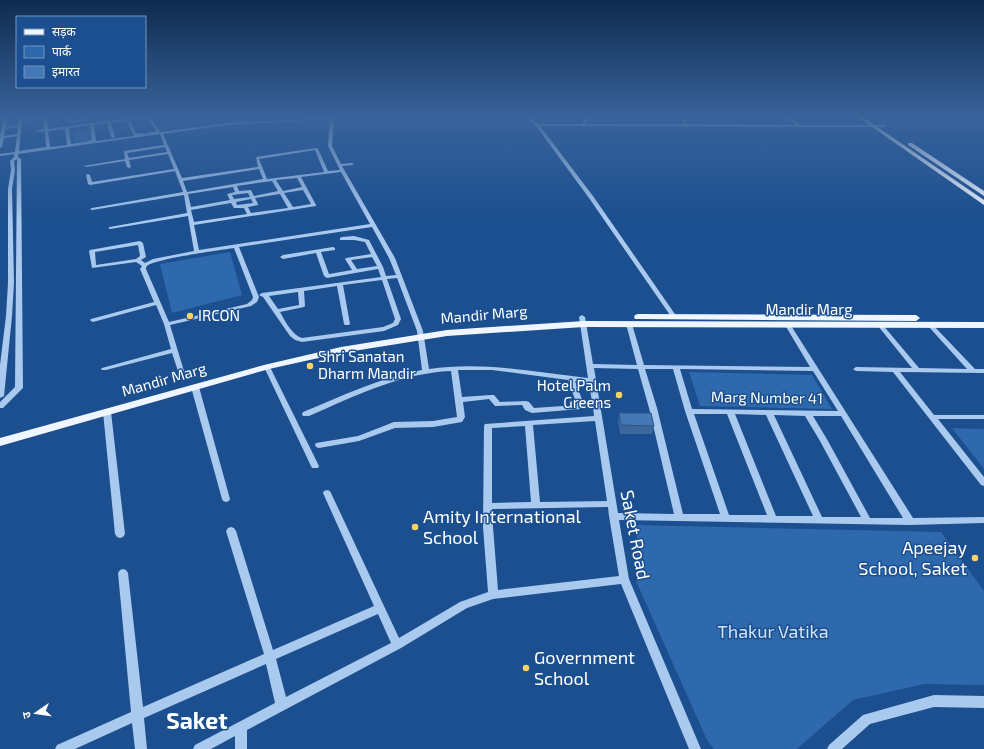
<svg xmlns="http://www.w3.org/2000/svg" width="984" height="749" viewBox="0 0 984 749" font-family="'Exo 2','Noto Sans Devanagari',sans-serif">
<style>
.green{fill:#2e69ad}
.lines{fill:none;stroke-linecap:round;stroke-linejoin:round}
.minor{fill:#a9c9ee;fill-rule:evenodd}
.major{fill:#f0f6ff;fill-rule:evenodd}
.wall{fill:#3a679d}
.shaded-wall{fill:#305480}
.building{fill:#4478b7;stroke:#305480}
.poi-dot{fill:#ffd166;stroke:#1b4f8f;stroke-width:1.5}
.labels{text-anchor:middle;stroke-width:3;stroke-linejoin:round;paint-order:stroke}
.street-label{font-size:15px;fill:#fff;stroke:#1b4f8f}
.poi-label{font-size:15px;fill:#fff;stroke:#1b4f8f;text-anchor:start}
.near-poi-label{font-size:18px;fill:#fff;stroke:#1b4f8f;text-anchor:start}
.near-street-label{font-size:18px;fill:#fff;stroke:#1b4f8f}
.near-park-label{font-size:18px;fill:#cfe3fa;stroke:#1b4f8f}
.near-district-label{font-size:23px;font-weight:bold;fill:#fff;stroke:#1b4f8f}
</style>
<rect width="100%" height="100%" fill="#1b4f8f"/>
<g class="green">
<path d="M93 128 96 140 74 144 73 131Z"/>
<path d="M230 252 242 295 172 313 160 264Z"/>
<path d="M689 372 812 375 832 409 700 406Z"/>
<path d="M952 428 984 429V469Z"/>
<path d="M637 525 941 532 984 591V685L924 684 853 700 797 749H714L707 740 636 581Z"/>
</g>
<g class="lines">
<g class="minor">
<path d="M0 115H8L6 127 18 125 20 115H23L22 119 69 115 71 121 85 119 83 115H86L89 120 70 123 68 122 67 116 47 118 48 129 107 121 106 115H108L110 121 128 118 166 115 165 116 151 118 160 132 227 123 395 115 394 116 334 119 332 146 341 164 352 163 354 164 352 165 342 166 395 258 423 331 429 369C482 361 535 372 588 378L579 317 582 315 585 317 593 364 637 365 626 324 629 322 632 324 644 365 810 367 785 325 786 324H790L913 518 984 517V523L910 525 619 520 629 579 701 749H689L621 584 493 599 467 608 401 648 247 730V749H235V736L211 749H193L195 745 275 703 266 664 144 718 147 749H135L132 723 75 749H55L57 745 131 712 118 573 120 570 123 569 126 570 128 573 143 707 264 654 226 531 228 528 231 527 234 528 236 531 273 650 374 606 323 493 324 491 327 490 330 491 331 493 399 638 460 602 488 592 483 527 484 426 485 424 594 416 593 407H585L581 409 532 413 525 410 522 405 498 406H495L489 399 463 402 465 417 462 422 433 427 395 428 359 441 319 448 316 447 315 445 316 443 358 436 394 422 433 421 457 417 451 371C401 373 355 396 309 416H303L302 414 303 412C342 396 381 377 422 370L417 331 397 278 387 279 401 319 398 325 384 331 302 342 295 340 290 336 263 297 259 295 262 293 381 277 378 269 327 278 324 276 316 253 283 259 280 257 283 255 333 247 335 248V250L321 252 329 274 352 270 345 259 346 258 371 254 365 242 354 240H340V238L342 237 354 236 369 240 383 267 386 276 396 275 389 258 372 227 239 247 259 297 257 302 251 306 170 325 184 371 183 372H179L178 371 172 353 106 370H102L101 369 102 368 171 349 164 324 156 305 93 322 91 321 90 320 91 319 154 302 140 269 142 266 136 262 92 268 89 251 90 250 140 241 143 243 146 257 141 260 145 263 153 259 194 251 188 216 110 229 108 228 110 227 187 213 184 195 92 210 90 209 92 208 183 192 175 171 90 185 88 184 86 175 88 174 90 175 92 182 174 169 168 154 129 160 131 167 129 168 127 167 125 161 86 167 84 166 125 159 124 151 164 145 160 134 18 154V157L21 159 23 388 3 408H0V402L15 387 17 159 14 161 15 170 12 189 14 283 12 316 4 396 0 398V365L6 316 8 283V189L11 170 10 161 14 157V154L0 156V154L15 152 17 136 4 138 2 147 0 148V137L4 116 0 117ZM148 118 156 131 144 134 142 133 136 134 130 120ZM43 119 44 129 36 131 38 132 45 131 46 147 19 151 22 121ZM330 119 328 146 340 170 328 171 318 149 316 148 256 157 258 167 182 178 163 134 227 125ZM127 121 134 136 96 141 94 125 107 123 111 137 113 138 115 137 111 123ZM90 125 92 140 86 142 71 144 69 128ZM18 127 17 134 4 136 5 129ZM65 129 67 145 50 147 48 131ZM165 147 167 152 129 158 127 153ZM315 150 324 172 267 179 259 159ZM259 169 263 179 187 192 183 181ZM341 172 370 224 199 250 194 225 316 206V205L301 177ZM297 178 302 187 283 191 276 180ZM272 181 278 191 254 196 251 190 239 191 237 186ZM233 187 235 192 227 194 230 200 191 207 188 194ZM303 190 311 204 293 207 284 193ZM248 193 250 197 234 199 232 195ZM280 194 288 208 251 213 248 207 258 205V204L255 198ZM251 199 253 203 237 205 236 202ZM231 203 234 208H244L247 214 194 222 191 210ZM138 245 140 256 136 259 96 265 95 252ZM234 248 253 297 252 300 247 304 169 322 146 269C146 268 146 267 147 266 154 259 221 250 234 248ZM372 257 377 266 357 269 351 260ZM382 280 395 319 393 323 383 327 302 338C292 335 285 321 280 312L304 307 305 306 304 291 337 286 344 324 345 325H349L350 324 343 285ZM298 292 299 305 278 309 269 296ZM594 368 638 369 649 408 674 514 618 513ZM645 369H673L685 411 720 514H683L657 408ZM680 369 813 371 838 411 692 409ZM458 370H492L568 380 577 405 534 408 529 402 526 401 500 402 494 395H491L462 397ZM575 381 589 383 592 402H583ZM694 414H727L767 515H729ZM735 414 766 415 813 516H776ZM774 415 805 416 820 441 861 517H822ZM813 416H841L903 518H870L828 441ZM595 421 607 501 540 502 533 425ZM525 426 531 502 492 503V428ZM608 507 609 516 619 576 498 590 493 527 492 509ZM378 614 391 643 286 697 276 659Z"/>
<path d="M199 115H206L172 120 170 119Z"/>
<path d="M523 115H527L538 124H582L585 115H588L586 124H685L678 115H681L688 124 795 125 785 115H789L800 125H885L887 126 885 127 540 126 593 196 677 317 674 319 672 318 589 198 536 126Z"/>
<path d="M880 323 882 324 919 368 967 369 928 326 927 325 930 323 932 324 975 369H984V373L900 372 934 415H984V419H938L984 477V486L981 485 893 372 856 371 853 369 856 367 912 368 878 326 877 325Z"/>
<path d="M267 365 270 367 319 466 318 468H312L311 466 264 367Z"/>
<path d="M192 385H195L199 387 230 499 229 501 226 502 223 501 222 499 191 387Z"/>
<path d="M104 410H107L111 412 125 534 123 537 120 538 117 537 115 534 103 412Z"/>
<path d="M934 695 984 696V708L934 707 870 724 842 749H827L829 745 863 715Z"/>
</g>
<g class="major">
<path d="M855 115H860L984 200V205Z"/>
<path d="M908 143H912L984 191V196L908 145Z"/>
<path d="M638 314 916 315 920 318 916 321 635 319 634 317 635 315Z"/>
<path d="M584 321 984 322V328L584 327 447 336 341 353 269 369 0 446V438L264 365 341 347 447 330Z"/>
</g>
</g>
<path class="wall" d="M619 413 654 426 652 434H620L618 421Z"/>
<path class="shaded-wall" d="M0 116 2 120 0 130Z"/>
<path class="building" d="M619 413H651L654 426 621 425Z"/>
<linearGradient id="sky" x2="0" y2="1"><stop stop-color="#0f2b4f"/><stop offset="0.53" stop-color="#39639b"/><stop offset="1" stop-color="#39639b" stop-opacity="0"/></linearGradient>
<rect width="984" height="219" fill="url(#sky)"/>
<g class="poi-dot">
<circle cx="190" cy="316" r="4"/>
<circle cx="310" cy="366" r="4"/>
<circle cx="619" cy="395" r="4"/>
<circle cx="415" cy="527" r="4"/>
<circle cx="975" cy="558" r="4"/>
<circle cx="526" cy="668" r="4"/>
</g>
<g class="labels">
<g class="street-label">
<text x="809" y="315">Mandir Marg</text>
<text transform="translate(484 315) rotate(-5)" y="5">Mandir Marg</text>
<text transform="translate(164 380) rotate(-16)" y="5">Mandir Marg</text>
<text transform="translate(767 398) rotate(1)" y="5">Marg Number 41</text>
</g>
<g class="poi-label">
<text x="198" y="321">IRCON</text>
<text x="318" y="362">Shri Sanatan<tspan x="318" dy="17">Dharm Mandir</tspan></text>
<text x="611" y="391" text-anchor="end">Hotel Palm<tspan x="611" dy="17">Greens</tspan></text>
</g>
<g class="near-poi-label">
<text x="423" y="523">Amity International<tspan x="423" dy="21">School</tspan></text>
<text x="967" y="554" text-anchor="end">Apeejay<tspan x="967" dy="21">School, Saket</tspan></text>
<text x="534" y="664">Government<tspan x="534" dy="21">School</tspan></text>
</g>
<g class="near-street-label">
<text transform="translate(635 535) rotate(79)" y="6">Saket Road</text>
</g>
<g class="near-park-label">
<text x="773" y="638">Thakur Vatika</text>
</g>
<g class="near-district-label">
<text x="197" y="729">Saket</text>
</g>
</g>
<rect x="16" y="16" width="130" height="72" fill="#1b4f8f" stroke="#7695bc"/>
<rect x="24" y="29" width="20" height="6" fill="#f0f6ff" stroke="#7695bc"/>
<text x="52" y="36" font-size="12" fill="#ffffff">सड़क</text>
<rect x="24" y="46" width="20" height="12" fill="#2e69ad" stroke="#7695bc"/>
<text x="52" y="56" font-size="12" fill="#ffffff">पार्क</text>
<rect x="24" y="66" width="20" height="12" fill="#4478b7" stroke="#7695bc"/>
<text x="52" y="76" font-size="12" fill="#ffffff">इमारत</text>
<g transform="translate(36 713) rotate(257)" stroke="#1b4f8f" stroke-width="3" paint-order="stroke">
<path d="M0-3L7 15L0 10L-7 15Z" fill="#ffffff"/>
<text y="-6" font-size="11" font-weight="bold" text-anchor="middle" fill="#ffffff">उ</text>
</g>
</svg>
